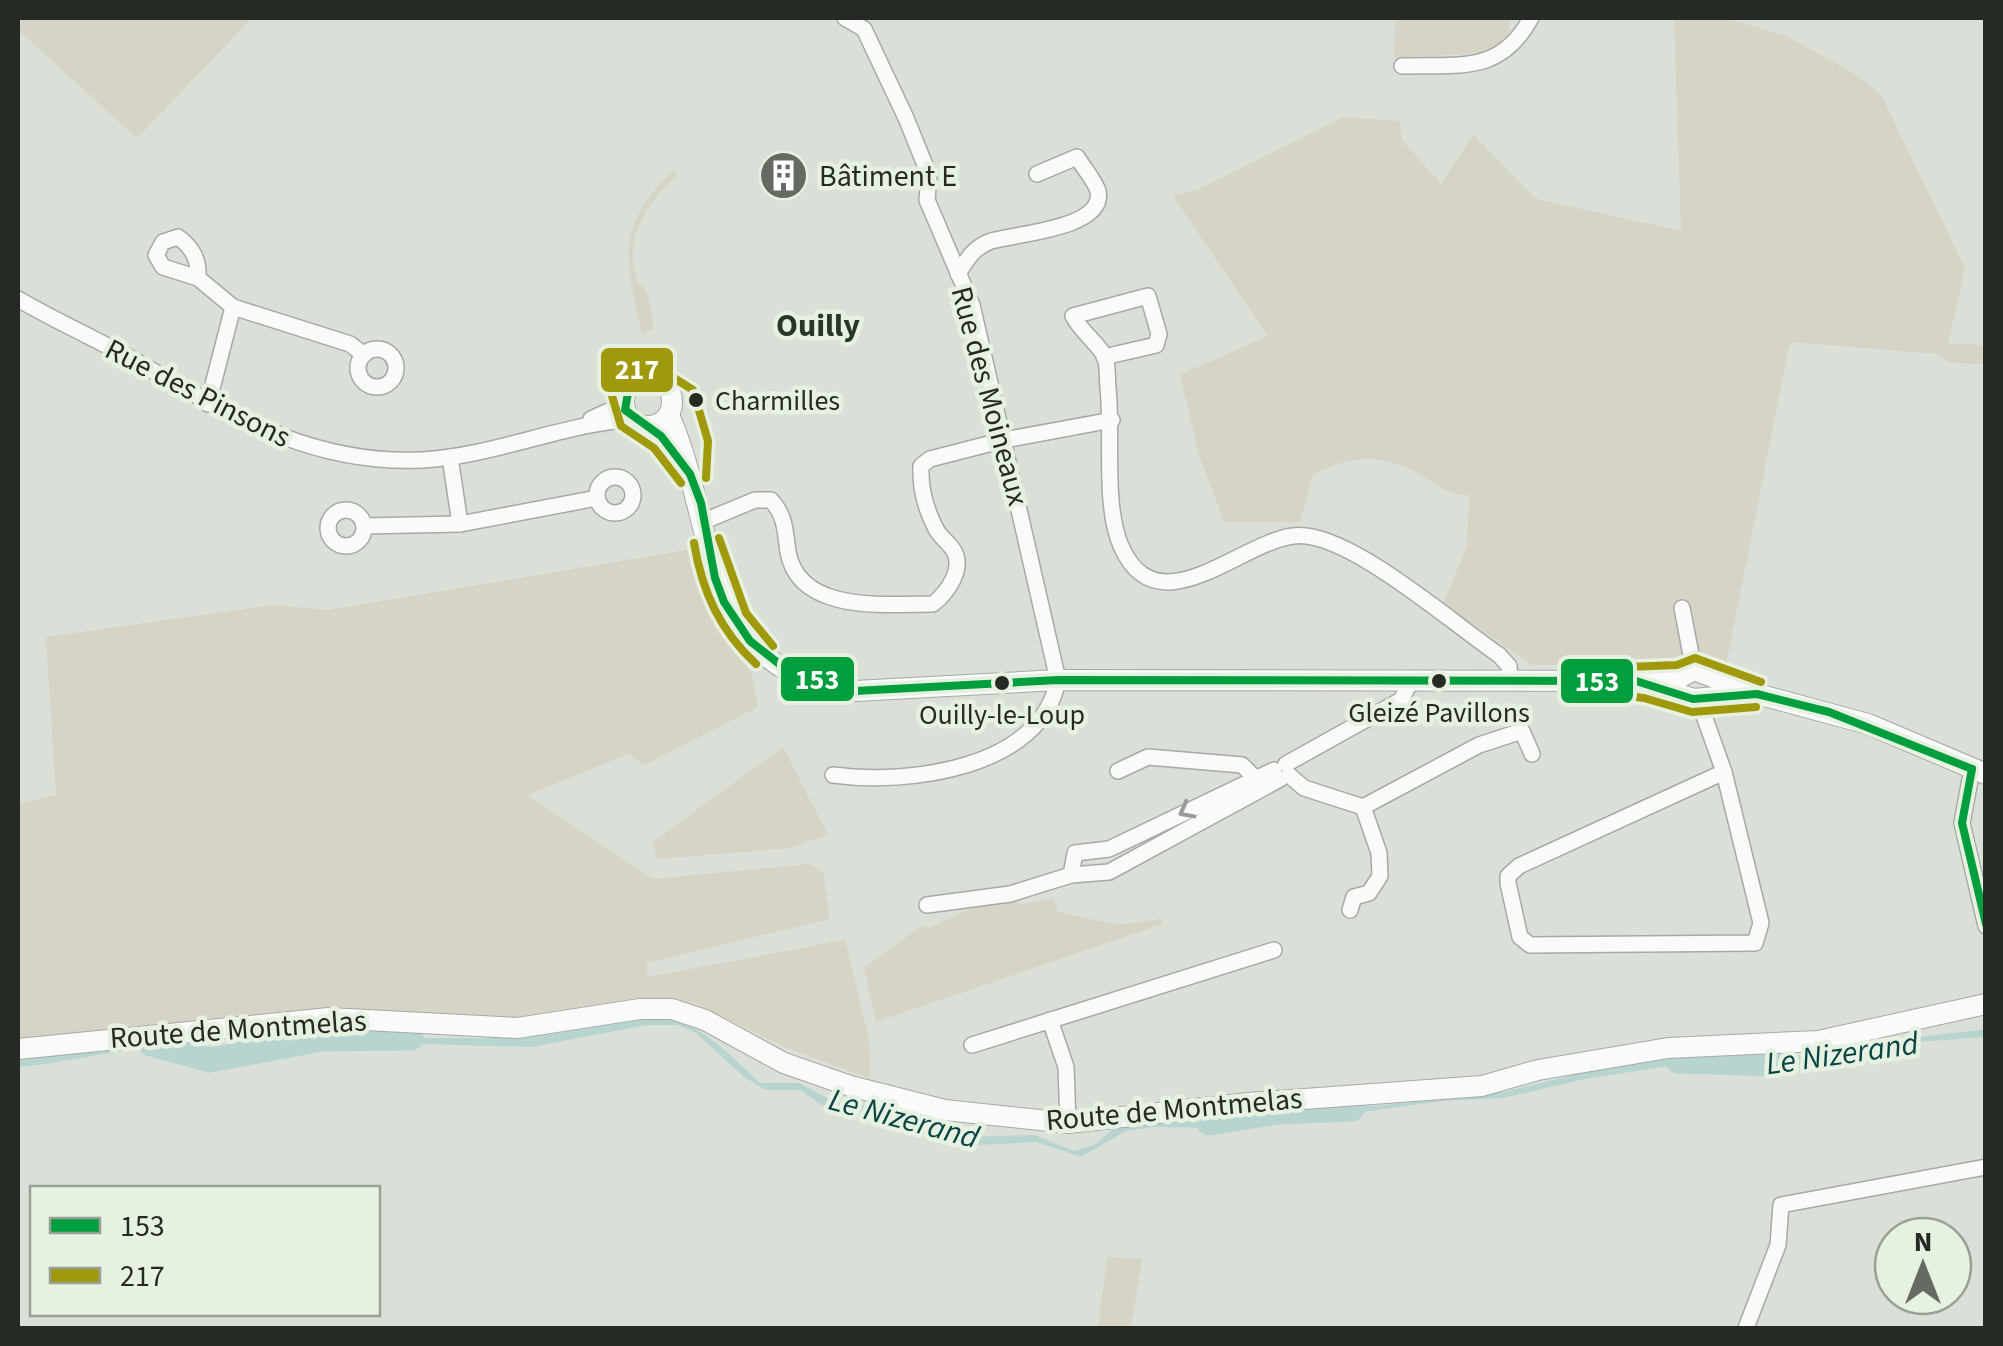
<svg xmlns="http://www.w3.org/2000/svg" width="2003" height="1346" viewBox="0 0 2003 1346" font-family="'Source Sans 3',sans-serif">
<style>
.green{fill:#d7d3c5}
.water{fill:#b7d4d0}
.lines{fill:none;stroke-linecap:round;stroke-linejoin:round}
.river{stroke:#b7d4d0;stroke-width:25}
.street-casing{stroke:#a5aaa3;stroke-width:18}
.secondary-casing{stroke:#a5aaa3;stroke-width:22}
.street{stroke:#f9faf9;stroke-width:15}
.secondary{stroke:#f9faf9;stroke-width:20}
.bus-1-casing{stroke:#e6f1e2;stroke-width:15}
.bus-2-casing{stroke:#e6f1e2;stroke-width:15}
.bus-1{stroke:#009e3d;stroke-width:8}
.bus-2{stroke:#a0990b;stroke-width:8}
.oneway{stroke:#9a9c99}
.bus-dot{fill:#262a24;stroke:#e6f1e2;stroke-width:4}
.labels{text-anchor:middle;stroke-width:9;stroke-linejoin:round;paint-order:stroke}
.bus-label{font-size:28px;fill:#262a24;stroke:#e6f1e2}
.poi-label{font-size:30px;fill:#262a24;stroke:#e6f1e2;text-anchor:start}
.street-label{font-size:30px;fill:#262a24;stroke:#e6f1e2}
.neighbourhood-label{font-size:32px;font-weight:bold;fill:#2b3428;stroke:#e6f1e2}
.water-label{font-size:32px;font-style:italic;fill:#094543;stroke:#e6f1e2}
.line-badge{stroke:#e6f1e2;stroke-width:4}
.badge-label{font-size:28px;text-anchor:middle;font-weight:bold;fill:#fff}
</style>
<rect width="100%" height="100%" fill="#dae0d8"/>
<g class="green">
<path d="M24 18H252L137 138 18 30Z"/>
<path d="M1395 18H1510L1509 33 1491 52 1394 58Z"/>
<path d="M1674 18H1725L1787 36 1855 74 1881 95 1965 268 1948 344 1985 345V364L1949 363 1939 354 1790 342 1726 665H1533L1443 604 1466 549 1470 496C1437 493 1432 478 1405 467 1371 453 1345 459 1313 474L1300 522H1224L1199 455 1180 375 1268 336 1173 196 1197 190 1344 117 1399 121 1403 141 1441 184 1473 135 1536 199 1681 231Z"/>
<path d="M674 170 678 174C649 201 623 236 636 278 641 292 638 277 645 290 651 301 651 318 654 329L642 333C625 259 614 227 674 170Z"/>
<path d="M687 550 714 626 751 672 758 707 644 765 628 754 527 795 653 879 810 864 823 872 830 919 646 963 648 977 845 940 869 1039 871 1079 785 1047 694 1003 665 998 530 1018 444 1015 18 1041V804L56 795 46 637 274 605 328 610Z"/>
<path d="M783 747 828 835 790 848 657 859 653 842Z"/>
<path d="M1015 899 1018 905 1053 899 1058 912 1118 925 1162 919V924L876 1022 864 968 923 925 928 929 979 905Z"/>
<path d="M1107 1257 1142 1259 1131 1328H1098Z"/>
</g>
<path class="water" d="M638 1017C698 1017 718 1044 760 1083H799L835 1102 894 1108 966 1137 1034 1135 1074 1151 1096 1144 1115 1127 1186 1117 1214 1121 1244 1111 1314 1104 1375 1106 1504 1092 1586 1072 1689 1055 1734 1054 1766 1062 1838 1047 1986 1029 1985 1037 1918 1042 1782 1068 1756 1070 1729 1060 1701 1061 1585 1079 1503 1098 1442 1101 1356 1113 1282 1112 1216 1128 1154 1127 1126 1131 1081 1157 1037 1142 975 1145 896 1118 822 1105 800 1090H766L744 1077 696 1033 677 1025H647L531 1047 393 1043C372 1038 293 1035 271 1042 248 1049 231 1065 206 1066 184 1067 169 1049 148 1049 104 1051 61 1064 18 1067V1060L157 1041 203 1057 230 1052 260 1036 277 1033 335 1039 369 1031 399 1038H509Z"/>
<g class="lines">
<g class="river">
<path d="M151 1044 210 1060 322 1039 411 1038"/>
<path d="M1678 1061 1772 1064"/>
<path d="M1209 1123 1278 1112 1352 1109"/>
</g>
<defs>
<g id="street">
<path d="M1402 66C1459 64 1500 75 1531 18"/>
<path d="M958 274C967 259 974 247 991 241 1013 234 1106 229 1098 191 1095 181 1083 167 1077 157L1037 174"/>
<path d="M198 278C199 260 193 248 178 237L163 242 156 255 163 267 198 278 233 307 350 344 364 355"/>
<path d="M18 299C57 322 99 340 139 363 231 415 312 465 422 460 493 456 560 425 631 419"/>
<circle cx="377" cy="368" r="19"/>
<path d="M1104 357 1156 345 1159 334 1148 296 1073 316C1081 332 1099 344 1105 357 1108 365 1107 379 1108 388 1113 434 1103 505 1121 546 1157 629 1239 543 1293 536 1345 528 1453 624 1499 655L1509 666 1510 679"/>
<path d="M208 404 233 307"/>
<path d="M591 419 624 404"/>
<circle cx="615" cy="495" r="18"/>
<circle cx="346" cy="528" r="18"/>
<path d="M702 522 755 500H771C786 516 785 532 788 552 799 614 886 604 933 604 948 592 966 567 952 548 947 541 940 537 936 529 926 510 920 487 921 466L930 459 1004 440 1112 420"/>
<path d="M460 524 597 498"/>
<path d="M364 526 460 524 450 457"/>
<path d="M1682 608 1694 670"/>
<path d="M1698 699 1724 772 1761 923 1755 943 1530 945 1520 937 1508 883V876L1519 866 1724 772"/>
<path d="M1286 764 1401 700 1411 681"/>
<path d="M1972 769 1962 823 1986 926"/>
<path d="M1274 770 1109 849 1075 853 1071 875 1109 872 1280 779"/>
<path d="M1118 771 1148 757 1242 765 1253 776"/>
<path d="M833 775C908 785 1041 769 1058 680L972 305 927 200 929 175 906 118 864 29 845 18"/>
<path d="M1289 775 1304 788 1363 807 1379 853 1380 876 1369 893 1354 897 1350 910"/>
<path d="M1363 807 1479 745 1522 731 1532 754"/>
<path d="M927 905 1010 894 1071 875"/>
<path d="M1050 1020 1066 1067 1068 1123"/>
<path d="M972 1045 1274 950"/>
<path d="M1746 1328 1778 1245 1781 1205 1986 1167"/>
</g>
<g id="secondary">
<circle cx="648" cy="402" r="24"/>
<path d="M669 415C718 525 698 675 855 691L1058 680 1636 681 1681 677 1694 670 1757 694 1868 724 1986 774"/>
<path d="M1653 685 1693 699 1740 695"/>
<path d="M18 1049 329 1018 517 1028 640 1009H672L705 1020 784 1063 850 1086 945 1110 1068 1123 1249 1103 1482 1086 1538 1070 1668 1048 1818 1041 1986 1004"/>
</g>
</defs>
<use href="#street" class="street-casing"/>
<use href="#secondary" class="secondary-casing"/>
<use href="#street" class="street"/>
<use href="#secondary" class="secondary"/>
<defs>
<g id="bus-1">
<path d="M643 378 629 387 625 410 661 436 690 474 701 503 715 578 724 602 750 641 787 670 855 691 1058 680 1636 681 1693 699 1757 694 1829 712 1972 769"/>
<path d="M1972 769 1962 823 1986 924"/>
</g>
<g id="bus-2">
<path d="M681 483 654 448 621 426 612 396 627 372 655 366 693 390 708 441 706 478"/>
<path d="M719 538 746 613 773 646"/>
<path d="M694 543C702 591 720 631 756 664"/>
<path d="M1603 668 1677 665 1695 658 1761 682"/>
<path d="M1603 693 1644 698 1692 712 1756 707"/>
</g>
</defs>
<use href="#bus-1" class="bus-1-casing"/>
<use href="#bus-2" class="bus-2-casing"/>
<use href="#bus-1" class="bus-1"/>
<use href="#bus-2" class="bus-2"/>
</g>
<defs><path id="oneway-chevron" d="M-2-3.5L2.5 0L-2 3.5" fill="none" stroke-width="1.6" stroke-linecap="round" stroke-linejoin="round" transform="scale(2.5)"/></defs>
<use class="oneway" href="#oneway-chevron" transform="translate(1186 811) rotate(152)"/>
<defs>
<symbol id="building-disc" viewBox="-11 -11 22 22"><circle r="9.5" fill="#656a63" stroke="#e6f1e2"/><path d="M-4-6H4V6H1V3H-1V6H-4ZM-2.5-4.3h1.7v1.8h-1.7ZM.8-4.3h1.7v1.8H.8ZM-2.5-1h1.7V.8h-1.7ZM.8-1h1.7V.8H.8Z" fill="#fff"/></symbol>
</defs>
<g fill-rule="evenodd">
<use href="#building-disc" x="756" y="148" width="55" height="55"/>
</g>
<g class="bus-dot">
<circle cx="696" cy="400" r="9"/>
<circle cx="1439" cy="681" r="9"/>
<circle cx="1002" cy="683" r="9"/>
</g>
<g class="labels">
<g class="bus-label">
<text x="715" y="410" text-anchor="start">Charmilles</text>
<text x="1439" y="722">Gleizé Pavillons</text>
<text x="1002" y="724">Ouilly-le-Loup</text>
</g>
<g class="poi-label">
<text x="819" y="186">Bâtiment E</text>
</g>
<g class="street-label">
<text transform="translate(198 393) rotate(27)" y="10">Rue des Pinsons</text>
<text transform="translate(990 396) rotate(75)" y="10">Rue des Moineaux</text>
<text transform="translate(238 1029) rotate(-4)" y="10">Route de Montmelas</text>
<text transform="translate(1174 1109) rotate(-5)" y="10">Route de Montmelas</text>
</g>
<g class="neighbourhood-label">
<text x="818" y="336">Ouilly</text>
</g>
<g class="water-label">
<text transform="translate(1842 1053) rotate(-8)" y="11">Le Nizerand</text>
<text transform="translate(904 1118) rotate(15)" y="11">Le Nizerand</text>
</g>
</g>
<g class="line-badge">
<rect x="599" y="346" width="76" height="48" rx="10" fill="#a0990b"/>
<rect x="779" y="655" width="77" height="48" rx="10" fill="#009e3d"/>
<rect x="1559" y="657" width="76" height="48" rx="10" fill="#009e3d"/>
</g>
<g class="badge-label">
<text x="637" y="379">217</text>
<text x="817" y="689">153</text>
<text x="1597" y="691">153</text>
</g>
<rect width="2003" height="1346" fill="none" stroke="#262a24" stroke-width="40"/>
<rect x="30" y="1186" width="350" height="130" fill="#e6f1e2" stroke="#99a196" stroke-width="2.5"/>
<rect x="50" y="1218" width="50" height="15" fill="#009e3d" stroke="#99a196" stroke-width="2.5"/>
<text x="120" y="1236" font-size="30" fill="#262a24">153</text>
<rect x="50" y="1268" width="50" height="15" fill="#a0990b" stroke="#99a196" stroke-width="2.5"/>
<text x="120" y="1286" font-size="30" fill="#262a24">217</text>
<g transform="translate(1923 1266)"><circle r="48" fill="#e6f1e2" stroke="#99a196" stroke-width="2.5"/>
<path d="M0-8L18 38L0 25L-18 38Z" fill="#656a63"/>
<text y="-15" font-size="28" font-weight="bold" text-anchor="middle" fill="#262a24">N</text>
</g>
</svg>
